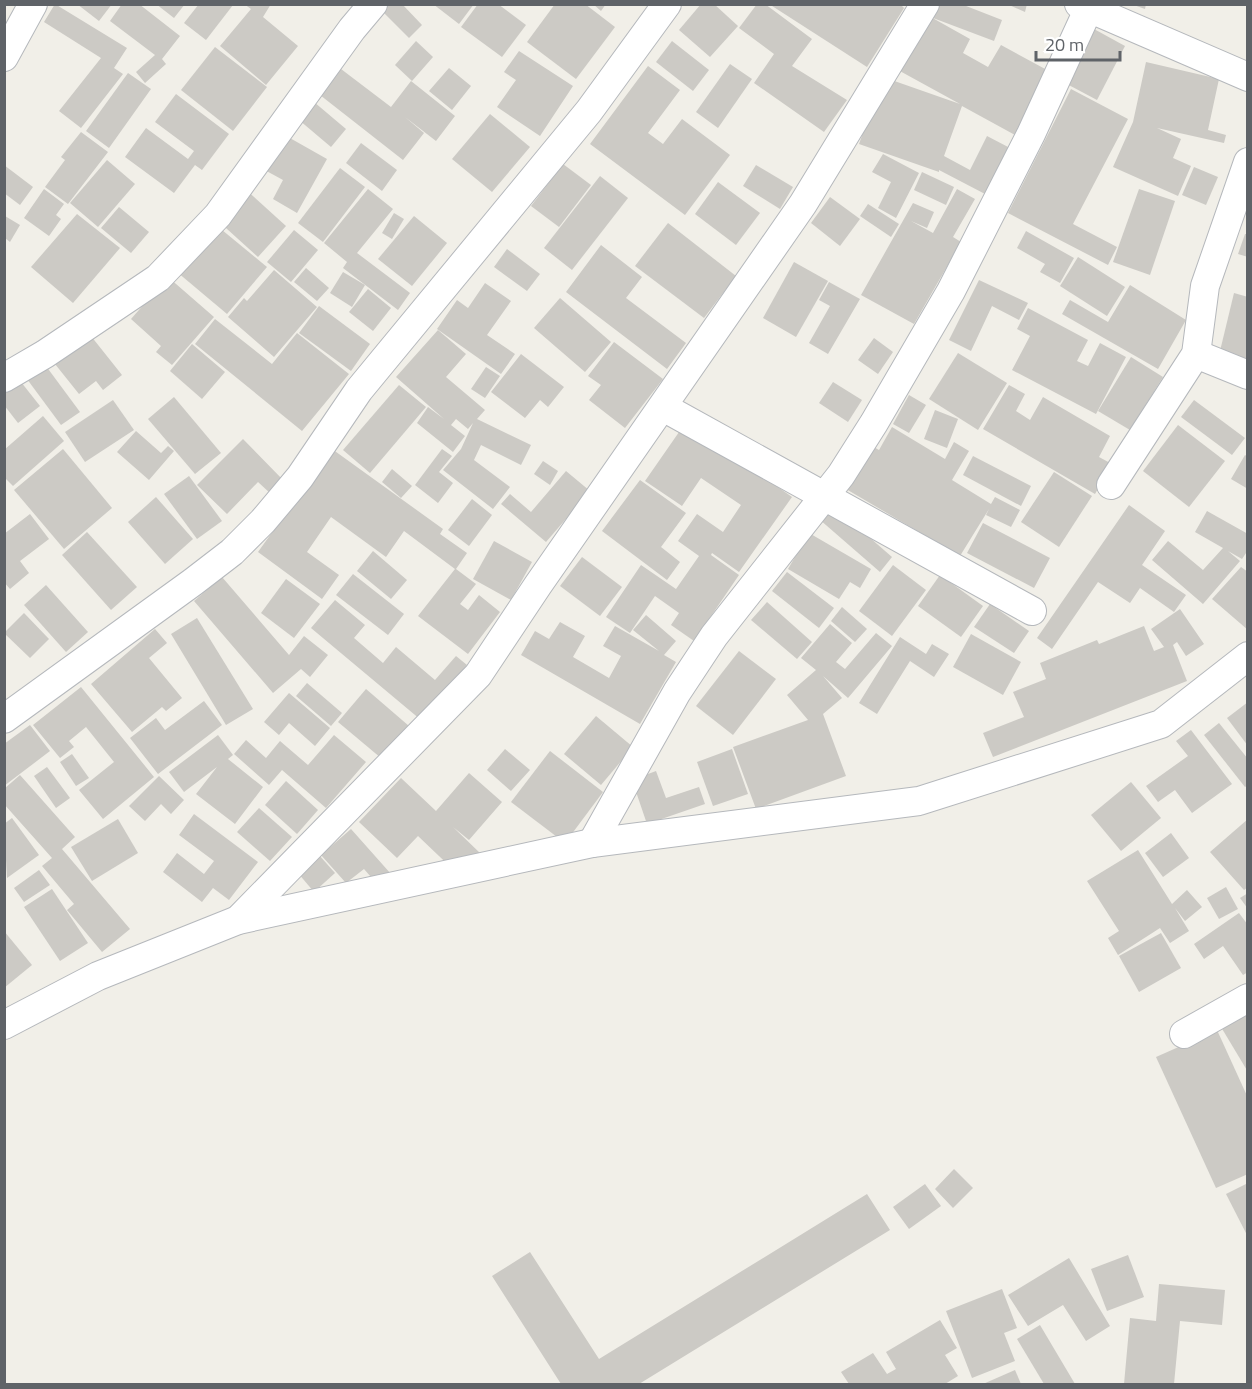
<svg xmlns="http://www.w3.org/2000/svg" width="1252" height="1389" viewBox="0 0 1252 1389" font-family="'Titillium Web',sans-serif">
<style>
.building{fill:#cccac5}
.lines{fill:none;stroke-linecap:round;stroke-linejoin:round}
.minor-casing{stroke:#b5b8bc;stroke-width:30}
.minor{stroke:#fff;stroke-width:28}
</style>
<rect width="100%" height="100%" fill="#f1efe8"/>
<g class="building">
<path d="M55 4 127 48 114 68 123 74 81 128 59 111 101 58 44 22Z"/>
<path d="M77 4H112L99 21Z"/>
<path d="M122 4H139L180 36 162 59 166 64 145 83 136 72 155 55 110 21Z"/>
<path d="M156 4H185L174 18Z"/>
<path d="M199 4 233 5 206 40 184 23Z"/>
<path d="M244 4H271L263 17 298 46 266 85 220 46 251 9Z"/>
<path d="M389 4H402L422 25 409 38 382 11Z"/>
<path d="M433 4H474L459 24Z"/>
<path d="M478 4H498L526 25 502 57 461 27Z"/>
<path d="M555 4H585L615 27 576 79 527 42Z"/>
<path d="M593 4H606L601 11Z"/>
<path d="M701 4H714L738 26 710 57 679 30Z"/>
<path d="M757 4H765L812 39 792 66 847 100 824 132 754 83 774 54 739 28Z"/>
<path d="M769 4H900L904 8 867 67Z"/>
<path d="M938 4H961L1002 20 994 41 933 18Z"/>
<path d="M1007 4H1027L1025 12Z"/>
<path d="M1131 4H1146L1145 9Z"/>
<path d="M929 16 970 39 963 53 988 67 1001 45 1047 70 1015 135 962 106 944 156 970 170 987 136 1010 148 985 194 939 170V172L859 144 883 77 960 104 898 70Z"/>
<path d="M1094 29 1125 46 1097 100 1065 83Z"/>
<path d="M416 41 433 57 412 81 395 65Z"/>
<path d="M672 41 709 70 693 91 656 62Z"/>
<path d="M215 47 267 87 233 131 181 90Z"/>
<path d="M519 51 573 86 540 136 497 107 516 80 504 72Z"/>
<path d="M1146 62 1219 79 1208 130 1226 135 1224 143 1157 128 1181 139 1173 158 1191 166 1178 196 1113 167 1133 122Z"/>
<path d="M730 64 752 79 718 128 696 112Z"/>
<path d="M648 66 680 90 648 133 663 144 682 119 730 155 685 215 590 144Z"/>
<path d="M449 68 471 86 452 110 429 91Z"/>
<path d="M341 69 391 107 411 81 455 116 436 141 405 117 424 133 403 160 320 95Z"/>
<path d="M128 73 151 89 109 148 86 131Z"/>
<path d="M1071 89 1128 119 1073 224 1117 247 1108 265 1008 213Z"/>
<path d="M176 94 229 134 202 170 195 165 174 193 125 157 146 128 188 159 194 151 155 122Z"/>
<path d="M314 102 346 129 331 147 299 120Z"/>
<path d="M490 114 530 147 492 192 452 159Z"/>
<path d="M81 132 108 152 68 204 45 187 65 160 61 157Z"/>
<path d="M281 133 327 159 297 213 273 199 283 180 261 168Z"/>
<path d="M361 143 397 170 382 191 346 163Z"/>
<path d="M883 154 919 173 896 218 878 208 891 182 872 172Z"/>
<path d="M107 160 135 184 98 227 70 203Z"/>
<path d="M563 164 591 185 559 227 531 206Z"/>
<path d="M4 165 33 187 20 205 4 193Z"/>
<path d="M756 165 793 187 780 209 743 186Z"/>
<path d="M1194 167 1218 177 1206 205 1182 195Z"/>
<path d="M340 168 365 187 323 242 298 223Z"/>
<path d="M922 172 954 187 946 205 914 190Z"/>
<path d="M600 176 628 198 572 270 544 248Z"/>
<path d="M718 182 760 213 736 245 695 214Z"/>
<path d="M244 188 286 226 258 257 216 219Z"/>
<path d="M44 189 64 204 56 215 61 219 49 236 24 218Z"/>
<path d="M368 189 393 209 357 253 410 293 398 310 343 268 347 262 324 243Z"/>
<path d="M957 189 975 199 953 237 961 242 914 324 861 295 913 203 934 212 927 228 911 221 933 233Z"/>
<path d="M1139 189 1175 201 1150 275 1113 262Z"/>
<path d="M830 197 860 219 840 246 811 223Z"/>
<path d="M868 204 899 224 891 237 860 216Z"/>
<path d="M119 207 149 232 131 253 101 228Z"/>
<path d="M394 213 404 219 392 239 382 233Z"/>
<path d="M77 214 120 248 73 303 31 267Z"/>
<path d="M5 216 20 225 10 242 5 238Z"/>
<path d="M414 216 447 243 412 286 378 259Z"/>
<path d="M668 223 736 276 704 318 635 266Z"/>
<path d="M216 225 267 267 227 314 177 272Z"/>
<path d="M294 230 318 250 291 282 267 262Z"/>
<path d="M1026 231 1074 258 1060 283 1040 272 1045 264 1017 248Z"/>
<path d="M1245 234H1248V257L1238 254Z"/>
<path d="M601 245 642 277 626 298 686 343 667 369 566 292Z"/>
<path d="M507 249 540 274 527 291 494 267Z"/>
<path d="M1078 257 1125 287 1107 316 1060 286Z"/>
<path d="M794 262 828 281 796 337 763 318Z"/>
<path d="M306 268 329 288 317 301 294 282Z"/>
<path d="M274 270 317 307 274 357 228 317 244 298 247 301Z"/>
<path d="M343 272 365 285 352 307 330 293Z"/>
<path d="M168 277 214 317 172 365 156 352 161 346 131 319Z"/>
<path d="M979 280 1028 303 1019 320 992 306 971 351 949 340Z"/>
<path d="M829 282 860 299 828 354 809 343 830 306 819 300Z"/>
<path d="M485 283 511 301 487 335 515 354 501 374 437 329 457 300 468 308Z"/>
<path d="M1130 285 1186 320 1158 369 1062 314 1070 300 1108 322Z"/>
<path d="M368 289 391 308 373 331 349 312Z"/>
<path d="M1234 293 1248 297V359L1220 351Z"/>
<path d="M560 298 611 342 585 372 534 328Z"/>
<path d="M319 306 370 344 351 371 299 333Z"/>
<path d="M1028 308 1088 340 1077 361 1088 366 1100 343 1126 357 1096 414 1012 370 1030 336 1017 329Z"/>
<path d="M215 319 272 364 297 333 349 374 302 431 195 344Z"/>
<path d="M438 330 466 354 446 377 485 410 477 419 531 445 521 465 481 445 474 460 510 487 493 509 443 470 461 449 473 423 468 429 456 419 451 425 465 436 453 452 417 423 428 407 444 419 396 377Z"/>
<path d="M87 331 122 375 103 390 96 381 79 394 51 359Z"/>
<path d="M874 338 893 352 878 374 858 360Z"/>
<path d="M614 342 663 379 625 428 589 400 601 385 588 376Z"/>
<path d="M192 344 225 372 202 399 170 371Z"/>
<path d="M958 353 1007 383 978 430 929 399Z"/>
<path d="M521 354 564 387 548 407 540 400 525 418 491 392Z"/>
<path d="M1131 357 1163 377 1130 430 1098 411Z"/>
<path d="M43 362 80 412 61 425 24 375Z"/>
<path d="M486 367 500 376 485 398 471 389Z"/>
<path d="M21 382 40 406 18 423 4 405V394Z"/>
<path d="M833 382 862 400 848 422 819 403Z"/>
<path d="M399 385 426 407 370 473 343 450Z"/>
<path d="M1009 385 1025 394 1016 411 1030 420 1043 397 1110 436 1099 457 1112 464 1095 494 983 429Z"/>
<path d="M909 395 926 405 909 433 893 424Z"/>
<path d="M174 397 221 453 195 474 148 419Z"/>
<path d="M113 400 134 430 85 462 65 432Z"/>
<path d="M1194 400 1245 438 1232 455 1181 417Z"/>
<path d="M935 410 958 419 947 448 924 439Z"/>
<path d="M43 416 64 441 13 486 4 477V450Z"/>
<path d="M686 422 792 497 739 572 712 553 711 555 739 575 694 641 671 625 679 613 655 596 630 633 606 617 641 565 676 589 699 556 678 541 697 514 723 532 741 505 701 478 682 506 645 481Z"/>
<path d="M1178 425 1225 461 1189 507 1143 471Z"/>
<path d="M892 427 945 459 954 442 969 451 952 480 991 504 995 497 1020 510 1011 527 986 515 989 509 960 556 846 489 872 446 879 450Z"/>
<path d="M136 431 161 453 168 446 174 451 149 480 117 452Z"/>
<path d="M243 439 284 481 271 494 258 482 227 514 197 485Z"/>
<path d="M63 449 112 508 64 549 14 490Z"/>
<path d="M332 449 443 529 440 534 467 553 456 569 476 584 460 604 468 610 479 595 500 612 468 654 418 616 455 569 404 531 386 557 331 517 307 552 339 575 322 599 258 552Z"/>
<path d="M442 449 452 456 439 472 453 483 438 503 415 485Z"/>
<path d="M1245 455 1248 457V489L1231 479Z"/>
<path d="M973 456 1031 486 1021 506 963 475Z"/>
<path d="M543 461 558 471 550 485 534 474Z"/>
<path d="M392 469 412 486 401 498 382 482Z"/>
<path d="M566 471 590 491 546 542 501 504 510 494 531 512Z"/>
<path d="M1054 472 1092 496 1059 547 1021 522Z"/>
<path d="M189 476 222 521 197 539 164 494Z"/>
<path d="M640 480 686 513 661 547 680 562 667 580 602 531Z"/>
<path d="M156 497 193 539 165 564 128 522Z"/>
<path d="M472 499 492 515 469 546 448 530Z"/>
<path d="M831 504 892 557 880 572 819 519Z"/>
<path d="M1129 505 1165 531 1142 565 1186 595 1174 612 1140 588 1130 603 1098 582 1052 649 1037 638Z"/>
<path d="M1207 511 1248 534V550L1242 559 1228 551 1240 561 1203 604 1152 560 1168 541 1203 570 1223 548 1195 532Z"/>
<path d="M30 514 49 539 20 561 29 573 10 589 4 582V534Z"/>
<path d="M983 523 1050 558 1034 588 967 553Z"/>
<path d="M87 532 137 587 111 610 62 555Z"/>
<path d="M809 533 871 569 860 588 850 582 839 599 788 569Z"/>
<path d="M494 541 532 562 511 600 473 579Z"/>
<path d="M373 551 407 580 391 599 357 571Z"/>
<path d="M582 557 622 587 600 616 560 586Z"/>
<path d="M893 565 926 590 892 636 859 611Z"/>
<path d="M1241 567 1248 572V630L1212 599Z"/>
<path d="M787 572 834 608 819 628 772 591Z"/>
<path d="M353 574 404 614 388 635 336 595Z"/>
<path d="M940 575 983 606 961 637 918 606Z"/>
<path d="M222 577 289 655 304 636 328 655 310 677 301 669 273 693 194 601Z"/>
<path d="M286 579 320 604 294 638 261 613Z"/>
<path d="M46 585 88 632 66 652 24 605Z"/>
<path d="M335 600 365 625 354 638 383 663 396 647 435 680 456 656 467 665 421 720 311 628Z"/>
<path d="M767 602 812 642 797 659 751 620Z"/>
<path d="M990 604 1029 631 1014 653 974 627Z"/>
<path d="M842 607 867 629 855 642 831 621Z"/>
<path d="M1180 609 1204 644 1186 656 1177 642 1173 645 1187 681 993 757 983 733 1024 717 1013 692 1046 679 1040 663 1097 640 1099 644 1144 626 1154 651 1164 647 1151 629Z"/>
<path d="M24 613 49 639 30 658 4 633Z"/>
<path d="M646 615 676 641 664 655 676 662 640 724 521 655 535 631 549 639 560 622 585 636 573 657 609 678 621 656 603 646 615 626 659 651 633 630Z"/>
<path d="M197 618 253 709 226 725 171 634Z"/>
<path d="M830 624 852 643 836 662 845 669 876 633 892 646 848 698 823 676 842 698 823 714 846 776 756 809 733 747 808 720 787 695 816 670 801 658Z"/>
<path d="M155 629 167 643 149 658 182 698 166 711 162 707 132 732 91 684Z"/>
<path d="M971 634 1021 662 1003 695 953 667Z"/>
<path d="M900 637 926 654 932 644 949 654 934 677 910 661 877 714 859 703Z"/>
<path d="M739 651 776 679 733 735 696 706Z"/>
<path d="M307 683 342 713 331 726 296 696Z"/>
<path d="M81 687 154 777 103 819 79 790 114 762 86 727 69 741 74 747 60 758 33 725Z"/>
<path d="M366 689 409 726 381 758 338 722Z"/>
<path d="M289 693 330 728 315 746 289 723 279 735 264 722Z"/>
<path d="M204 701 222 725 158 774 130 738 156 718 165 730Z"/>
<path d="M1248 702V746L1227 718Z"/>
<path d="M596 716 633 747 601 785 564 754Z"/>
<path d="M1219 723 1248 759V785L1245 787 1204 735Z"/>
<path d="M30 725 50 751 4 786V744Z"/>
<path d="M1191 730 1232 784 1192 813 1175 790 1158 802 1146 786 1188 756 1176 741Z"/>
<path d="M218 735 233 755 228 759 263 787 235 824 196 794 217 767 184 792 169 772Z"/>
<path d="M334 735 366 762 326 808 282 770 269 785 234 754 246 740 266 758 280 741 308 765Z"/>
<path d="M505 749 530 770 511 791 487 770Z"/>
<path d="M732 749 748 794 713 806 697 762Z"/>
<path d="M550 751 603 792 565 843 511 802Z"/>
<path d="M72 754 89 778 76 786 60 762Z"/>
<path d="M47 767 70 798 56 808 34 776Z"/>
<path d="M656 771 666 798 699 787 705 804 647 824 632 780Z"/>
<path d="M469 773 502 802 469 840 453 827 481 854 460 876 418 836 397 858 359 822 401 778 436 811Z"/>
<path d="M20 775 75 837 62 849 130 929 102 952 67 910 74 904 42 866 52 858 4 804V789Z"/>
<path d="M159 776 184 800 171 814 161 804 145 821 129 806Z"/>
<path d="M286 781 318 810 297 834 265 805Z"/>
<path d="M1131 782 1161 818 1121 851 1091 815Z"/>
<path d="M259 808 292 837 270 861 237 832Z"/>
<path d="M194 814 258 862 229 900 213 888 202 902 163 872 177 853 204 874 214 861 179 835Z"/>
<path d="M12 818 39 855 7 878 4 824Z"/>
<path d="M118 819 138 853 92 881 71 847Z"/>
<path d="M1248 819V887L1244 890 1210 852Z"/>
<path d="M351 829 391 874 378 885 364 869 346 883 321 855Z"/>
<path d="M1171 833 1189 858 1163 877 1145 853Z"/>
<path d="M1138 850 1172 904 1187 890 1202 907 1185 921 1175 908 1189 931 1170 943 1160 928 1118 955 1108 938 1119 931 1087 881Z"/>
<path d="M319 855 335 873 314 892 298 873Z"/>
<path d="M39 870 50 885 24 902 14 888Z"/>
<path d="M1226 887 1238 909 1219 919 1207 898Z"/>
<path d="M52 889 88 943 60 961 24 907Z"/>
<path d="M1248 893V909L1240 898Z"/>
<path d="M1239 913 1248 925V972L1243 975 1223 946 1204 959 1194 944Z"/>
<path d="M4 931 32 965 4 988Z"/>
<path d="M1161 933 1181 968 1139 992 1119 956Z"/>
<path d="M1248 1011V1072L1221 1027Z"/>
<path d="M1217 1030 1248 1098V1174L1216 1188 1156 1057Z"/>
<path d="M954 1169 973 1188 953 1208 935 1189Z"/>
<path d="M1248 1183V1237L1226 1194Z"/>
<path d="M925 1184 941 1206 909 1229 893 1207Z"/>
<path d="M867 1194 890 1230 639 1384H561L492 1276 530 1252 599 1359Z"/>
<path d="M1128 1255 1144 1297 1107 1311 1091 1269Z"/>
<path d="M1069 1258 1110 1326 1086 1341 1063 1305 1028 1326 1008 1295Z"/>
<path d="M1159 1284 1225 1290 1222 1325 1180 1321 1174 1384H1124L1130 1318 1156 1321Z"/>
<path d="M1002 1289 1017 1328 1004 1333 1015 1361 972 1378 946 1311Z"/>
<path d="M940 1320 957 1348 945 1355 958 1376 945 1384H849L841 1372 873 1353 887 1374 896 1369 886 1352Z"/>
<path d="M1040 1325 1075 1384H1044L1017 1339Z"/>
<path d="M1015 1370 1021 1384H983Z"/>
</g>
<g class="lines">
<defs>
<g id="minor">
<path d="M1079 4 1248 77"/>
<path d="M4 57 33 4"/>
<path d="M1196 354 1248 375"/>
<path d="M4 378 45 354 158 278 218 215 352 29 373 4"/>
<path d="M663 407 1032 611"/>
<path d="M1111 485 1196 354 1205 286 1248 162"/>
<path d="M4 719 193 582 232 552 263 521 300 477 359 390 589 111 667 4"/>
<path d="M592 843 677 692 714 636 841 475 874 423 951 291 1031 134 1088 10"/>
<path d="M238 920 478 675 538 585 803 204 925 4"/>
<path d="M4 1025 98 976 238 920 592 843 919 801 1161 724 1248 656"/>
<path d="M1184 1034 1248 998"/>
</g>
</defs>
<use href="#minor" class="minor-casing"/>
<use href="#minor" class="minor"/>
</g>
<rect width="1252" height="1389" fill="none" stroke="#5f6368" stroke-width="12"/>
<path d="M1036 51v9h84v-9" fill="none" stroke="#5f6368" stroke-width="3"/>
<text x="1045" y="51" font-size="18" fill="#5f6368" stroke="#ffffff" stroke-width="4.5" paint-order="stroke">20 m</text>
</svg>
